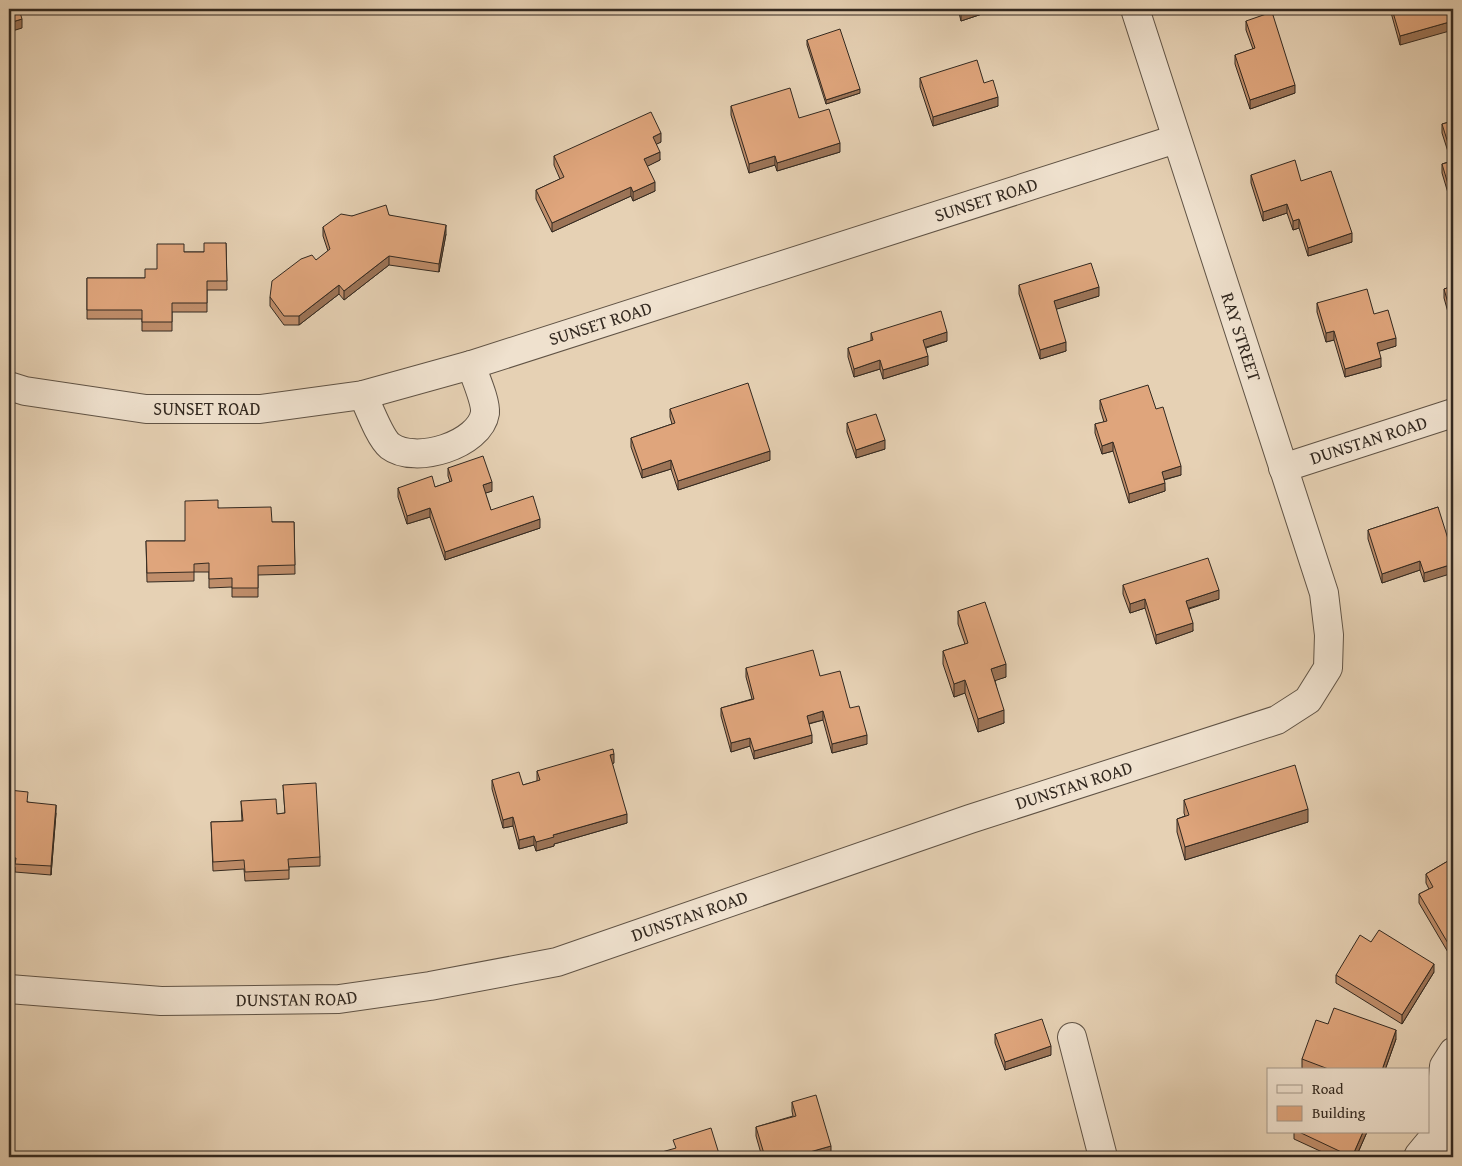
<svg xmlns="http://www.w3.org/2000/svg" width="1462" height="1166" viewBox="0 0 1462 1166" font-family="'Gentium Book Plus',serif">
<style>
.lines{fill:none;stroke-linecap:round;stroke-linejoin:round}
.minor-casing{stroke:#605345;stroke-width:30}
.minor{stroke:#efe1ce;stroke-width:28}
.wall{fill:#c08e6b;stroke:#332920}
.shaded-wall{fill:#9c7457;stroke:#332920}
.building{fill:#dfa57c;stroke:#332920}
.labels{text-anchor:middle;stroke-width:4.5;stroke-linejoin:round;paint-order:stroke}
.street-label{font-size:18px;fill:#332920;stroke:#efe1ce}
</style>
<rect width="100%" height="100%" fill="#e6d1b4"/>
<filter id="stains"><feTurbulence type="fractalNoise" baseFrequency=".004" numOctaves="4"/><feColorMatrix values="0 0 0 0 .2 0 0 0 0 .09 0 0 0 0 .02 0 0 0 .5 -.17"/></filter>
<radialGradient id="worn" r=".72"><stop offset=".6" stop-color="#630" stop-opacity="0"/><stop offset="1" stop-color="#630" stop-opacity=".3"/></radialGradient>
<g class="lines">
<defs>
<g id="minor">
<path id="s1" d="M9 386 25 391 146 409H260L363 395 471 365 1176 139"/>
<path d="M363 395C369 408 380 438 390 446 415 465 480 445 485 413 486 401 475 377 471 365"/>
<path id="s2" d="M1283 468 1453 413"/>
<path id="s3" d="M9 989 161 1001 339 999 430 986 557 962 970 819 1277 720 1308 700 1328 668 1329 635 1324 593 1135 9"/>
<path d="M1072 1037 1103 1157"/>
<path d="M1438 1132 1444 1066 1453 1052"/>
<path d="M1438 1132 1452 1157"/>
<path d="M1418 1157 1419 1155 1438 1132"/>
</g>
</defs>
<use href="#minor" class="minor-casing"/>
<use href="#minor" class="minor"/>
</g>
<g class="wall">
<path d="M958 9H994V10L961 21Z"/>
<path d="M1390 9H1453L1400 45Z"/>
<path d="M1246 21 1295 93 1250 109 1235 64V55L1253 49 1246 30Z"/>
<path d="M807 40 860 93 826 104 807 45Z"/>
<path d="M920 78 984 83 998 106 933 126 920 87Z"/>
<path d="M731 106 799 118 840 152 777 171 775 165 749 173 731 115Z"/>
<path d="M1453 121V191L1448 193 1442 173V164L1451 161 1442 133V124Z"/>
<path d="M661 142 656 144 660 160 647 166 655 191 633 201 631 196 552 232 536 199V190L560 179 554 165V156Z"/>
<path d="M1251 175 1301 181 1352 242 1308 256 1299 228 1293 230 1287 213 1263 221 1251 183Z"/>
<path d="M389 215 446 234 439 272 389 265 344 300 339 294 299 325H284L270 306V297L328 251 323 236V227L352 216Z"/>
<path d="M226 243 227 290H207V312H172V331H142V319H87V278H145L184 252H204Z"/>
<path d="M1019 285 1099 296 1056 309 1066 351 1040 359 1019 294Z"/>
<path d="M1453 286V330L1444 298V289Z"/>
<path d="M1317 303 1374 314 1396 346 1379 351 1381 367 1345 377 1334 340 1326 342 1317 312Z"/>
<path d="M871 333 947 341 926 348 928 365 883 379 880 369 854 377 848 357V348L871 341Z"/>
<path d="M1100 400 1156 409 1181 475 1164 480 1165 491 1129 503 1113 451 1102 454 1095 433V424L1104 422 1100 409Z"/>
<path d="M670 409 770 460 678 490 671 469 642 478 631 447V438L672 424 670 417Z"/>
<path d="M847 423 885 449 856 458 847 432Z"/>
<path d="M448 468 492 491 485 493 491 510 540 528 445 560 430 517 407 524 398 497V488L435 487 450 482 448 476Z"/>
<path d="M1438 507 1424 582 1420 570 1382 583 1368 539V530Z"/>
<path d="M218 508 272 522H294L295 574 258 575V597H232V587L209 588V572H194V581L147 582 146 541H185Z"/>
<path d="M1123 585 1219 599 1189 609 1193 631 1156 644 1145 608 1130 613 1123 594Z"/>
<path d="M958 611 1006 677 995 680 1004 723 978 732 965 693 954 697 943 664V651L965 644 958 624Z"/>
<path d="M746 668 820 676 850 708 867 744 832 753 823 720 809 724 812 743 754 759 750 746 731 752 721 716V708L752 699 746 677Z"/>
<path d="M612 763 627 823 554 844V846L536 851 534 845 519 849 513 826 503 828 492 789V780L523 785 537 781V771L614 763Z"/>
<path d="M283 785 320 857V866L289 867V879L245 881 244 869 213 871 211 822 242 821 241 801 277 814 285 813Z"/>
<path d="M9 790 28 802 56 813 51 875 15 872V867L10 866V871H9Z"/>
<path d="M1184 800 1308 822 1185 860 1177 832V819L1185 816 1184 813Z"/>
<path d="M1453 858V958L1452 959 1419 903V894L1429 889 1426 883V874Z"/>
<path d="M1371 942 1434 972 1402 1024 1336 983V975Z"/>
<path d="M1328 1024 1396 1039 1385 1070H1307L1302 1068V1059Z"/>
<path d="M995 1034 1051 1055 1005 1070 995 1043Z"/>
<path d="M792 1102 831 1155 822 1157H762L756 1136V1127L793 1116 792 1111Z"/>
<path d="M1294 1132H1367L1356 1157H1333L1294 1139Z"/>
</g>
<g class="shaded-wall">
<path d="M971 9H994V10L961 21V12Z"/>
<path d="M22 19V28L9 32V23Z"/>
<path d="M1453 21V30L1400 45V36Z"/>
<path d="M1295 85V93L1250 109V100Z"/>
<path d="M860 89V93L826 104V100Z"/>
<path d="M998 97V106L933 126V117Z"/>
<path d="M661 133V142L653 146V137Z"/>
<path d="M840 143V152L777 171V163Z"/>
<path d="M660 152V160L644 168V159Z"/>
<path d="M775 156V165L749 173V164Z"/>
<path d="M655 182V191L633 201V192Z"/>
<path d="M1453 182V191L1448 193V184Z"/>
<path d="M631 187V196L552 232V223Z"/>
<path d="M1287 204V213L1263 221V212Z"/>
<path d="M1299 219V228L1293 230V221Z"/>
<path d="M446 225V234L439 272V264Z"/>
<path d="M1352 233V242L1308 256V248Z"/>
<path d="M389 256V265L344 300V291Z"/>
<path d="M339 285V294L299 325V316Z"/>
<path d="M1099 287V296L1054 310V301Z"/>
<path d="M1334 331V340L1326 342V333Z"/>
<path d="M947 332V341L923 348V340Z"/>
<path d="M1396 338V346L1377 352V343Z"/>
<path d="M1066 342V351L1040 359V350Z"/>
<path d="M928 356V365L883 379V370Z"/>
<path d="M1381 358V367L1345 377V369Z"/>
<path d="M880 360V369L854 377V369Z"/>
<path d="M885 440V449L856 458V450Z"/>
<path d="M1113 442V451L1102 454V446Z"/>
<path d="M770 451V460L678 490V481Z"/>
<path d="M671 460V469L642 478V470Z"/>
<path d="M1181 466V475L1162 480V472Z"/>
<path d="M492 482V491L483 494V485Z"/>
<path d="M1165 483V491L1129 503V494Z"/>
<path d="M430 508V517L407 524V516Z"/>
<path d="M540 519V528L445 560V552Z"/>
<path d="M1420 561V570L1382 583V574Z"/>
<path d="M1453 564V573L1424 582V573Z"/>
<path d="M1219 590V599L1186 609V601Z"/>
<path d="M1145 599V608L1130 613V604Z"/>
<path d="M1193 623V631L1156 644V635Z"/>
<path d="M1006 664V677L991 682V669Z"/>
<path d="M965 680V693L954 697V684Z"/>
<path d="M1004 710V723L978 732V719Z"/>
<path d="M823 711V720L807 724V716Z"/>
<path d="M812 735V743L754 759V751Z"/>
<path d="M867 735V744L832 753V744Z"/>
<path d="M750 738V746L731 752V743Z"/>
<path d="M614 754V763L610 764V755Z"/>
<path d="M56 805V813L51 875V866Z"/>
<path d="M1308 809V822L1185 860V847Z"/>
<path d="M627 814V823L554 844V846L536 851V842L553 835Z"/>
<path d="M513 817V826L503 828V820Z"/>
<path d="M534 836V845L519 849V840Z"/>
<path d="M1452 950H1453V958L1452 959Z"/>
<path d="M1434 964V972L1402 1024V1015Z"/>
<path d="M1396 1030V1039L1385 1070H1382Z"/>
<path d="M1051 1046V1055L1005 1070V1062Z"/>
<path d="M1363 1132H1367L1356 1157H1352Z"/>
<path d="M831 1146V1155L822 1157H792Z"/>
</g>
<g class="building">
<path d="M9 9H19L22 19 9 23Z"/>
<path d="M960 9H971L961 12Z"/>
<path d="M1392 9H1453V21L1400 36Z"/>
<path d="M1272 12 1295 85 1250 100 1235 55 1255 48 1246 21Z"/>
<path d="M840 29 860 89 826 100 807 40Z"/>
<path d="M977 60 984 83 993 80 998 97 933 117 920 78Z"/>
<path d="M790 88 799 118 829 109 840 143 777 163 775 156 749 164 731 106Z"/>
<path d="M651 112 661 133 653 137 660 152 644 159 655 182 633 192 631 187 552 223 536 190 564 177 554 156Z"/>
<path d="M1453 121V159L1442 124Z"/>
<path d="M1295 160 1301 181 1331 171 1352 233 1308 248 1299 219 1293 221 1287 204 1263 212 1251 175Z"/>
<path d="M1453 161V182L1448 184 1442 164Z"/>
<path d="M386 205 389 215 446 225 439 264 389 256 344 291 339 285 299 316H284L270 297 272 281 301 259 312 255 316 260 330 249 323 227 341 214 352 216Z"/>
<path d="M204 243H226L227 281H207V303H172V322H142V310H87V278H145V269H157V244H184V252H204Z"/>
<path d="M1091 263 1099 287 1054 301 1066 342 1040 350 1019 285Z"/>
<path d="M1453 286V321L1444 289Z"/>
<path d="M1367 289 1374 314 1388 310 1396 338 1377 343 1381 358 1345 369 1334 331 1326 333 1317 303Z"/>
<path d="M941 311 947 332 923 340 928 356 883 370 880 360 854 369 848 348 873 340 871 333Z"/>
<path d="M748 383 770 451 678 481 671 460 642 470 631 438 675 423 670 409Z"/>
<path d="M1148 385 1156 409 1163 407 1181 466 1162 472 1165 483 1129 494 1113 442 1102 446 1095 424 1107 421 1100 400Z"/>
<path d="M876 414 885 440 856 450 847 423Z"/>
<path d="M483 456 492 482 483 485 491 510 533 496 540 519 445 552 430 508 407 516 398 488 432 476 435 487 452 481 448 468Z"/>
<path d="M218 500V508L271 507 272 522H294L295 565 258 566V588H232V578L209 579V563L194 564V572L147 573 146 541H185V501Z"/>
<path d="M1438 507 1449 542 1453 541V564L1424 573 1420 561 1382 574 1368 530Z"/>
<path d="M1208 558 1219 590 1186 601 1193 623 1156 635 1145 599 1130 604 1123 585Z"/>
<path d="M985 602 1006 664 991 669 1004 710 978 719 965 680 954 684 943 651 968 643 958 611Z"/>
<path d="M813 650 820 676 840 671 850 708 859 706 867 735 832 744 823 711 807 716 812 735 754 751 750 738 731 743 721 708 754 699 746 668Z"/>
<path d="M613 749 614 754 610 755 627 814 553 835 554 837 536 842 534 836 519 840 513 817 503 820 492 780 519 772 523 785 540 780 537 771Z"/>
<path d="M1295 765 1308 809 1185 847 1177 819 1189 815 1184 800Z"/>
<path d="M316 783 320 857 288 859 289 870 245 872 244 860 213 862 211 822 243 821 241 801 276 799 277 814 285 813 283 785Z"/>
<path d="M9 790 28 792 27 802 56 805 51 866 15 864 16 858H10V862H9Z"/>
<path d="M1453 858V950H1452L1419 894 1433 887 1426 874Z"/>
<path d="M1379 930 1434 964 1402 1015 1336 975 1360 935 1371 942Z"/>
<path d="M1334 1008 1396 1030 1382 1070H1331L1302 1059 1316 1020 1328 1024Z"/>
<path d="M1042 1019 1051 1046 1005 1062 995 1034Z"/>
<path d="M816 1095 831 1146 792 1157H765L756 1127 796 1116 792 1102Z"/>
<path d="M711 1128 720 1157H644L676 1148 673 1140Z"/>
<path d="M1299 1132H1363L1352 1157Z"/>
<path d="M614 1153 615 1157H599Z"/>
</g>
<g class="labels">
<g class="street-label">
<text dy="6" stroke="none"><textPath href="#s1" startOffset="1010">SUNSET ROAD</textPath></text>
<text dy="6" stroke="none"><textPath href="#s1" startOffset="605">SUNSET ROAD</textPath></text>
<text transform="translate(1241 337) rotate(72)" y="6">RAY STREET</text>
<text dy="6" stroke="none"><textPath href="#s1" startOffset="200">SUNSET ROAD</textPath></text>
<text dy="6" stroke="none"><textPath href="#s2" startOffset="90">DUNSTAN ROAD</textPath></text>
<text dy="6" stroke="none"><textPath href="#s3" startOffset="1098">DUNSTAN ROAD</textPath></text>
<text dy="6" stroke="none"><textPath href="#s3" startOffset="692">DUNSTAN ROAD</textPath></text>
<text dy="6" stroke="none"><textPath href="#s3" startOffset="288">DUNSTAN ROAD</textPath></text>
</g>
</g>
<rect width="1462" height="1166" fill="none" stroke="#e6d1b4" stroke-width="30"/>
<rect x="10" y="10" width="1442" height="1146" fill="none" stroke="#332920" stroke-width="2.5"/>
<rect x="15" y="15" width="1432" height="1136" fill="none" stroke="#332920"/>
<rect x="1267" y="1068" width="162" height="65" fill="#efe1ce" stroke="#a49788"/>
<rect x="1277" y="1085" width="25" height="8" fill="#efe1ce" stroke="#a49788"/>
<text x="1312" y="1094" font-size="15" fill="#332920">Road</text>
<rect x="1277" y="1106" width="25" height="15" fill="#dfa57c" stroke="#a49788"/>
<text x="1312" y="1118" font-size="15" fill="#332920">Building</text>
<rect width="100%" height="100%" filter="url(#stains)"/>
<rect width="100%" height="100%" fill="url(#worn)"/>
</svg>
